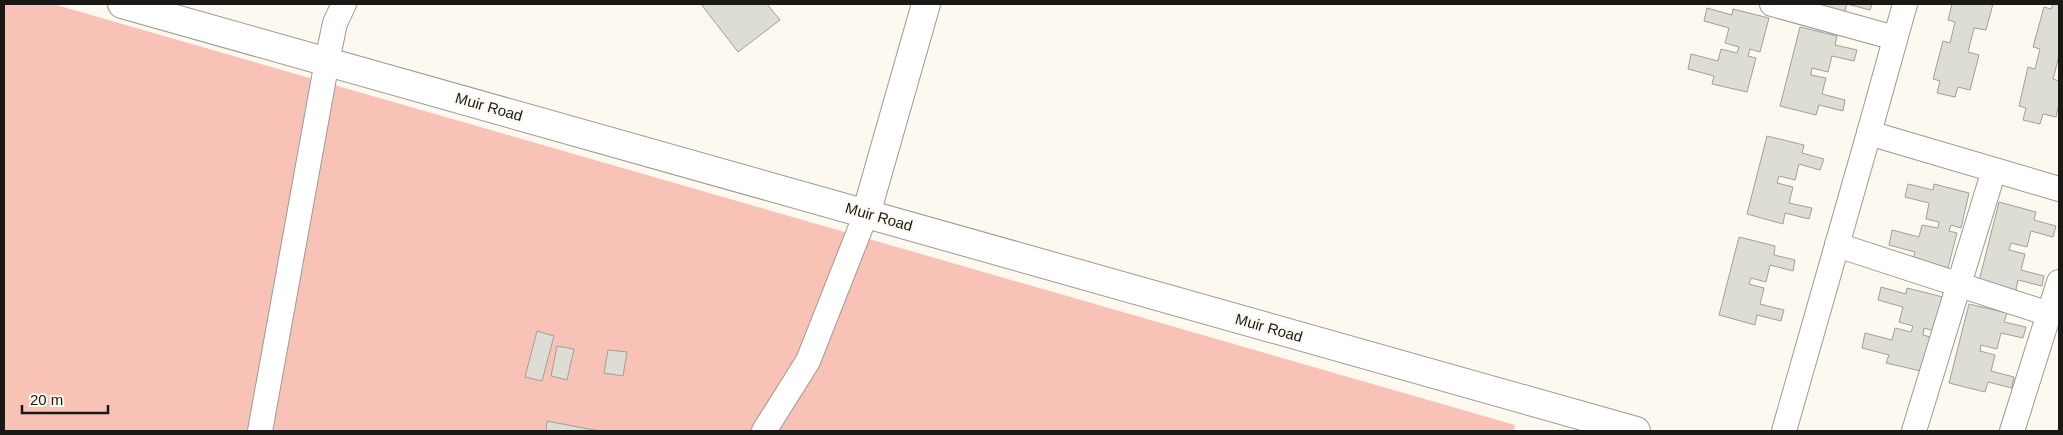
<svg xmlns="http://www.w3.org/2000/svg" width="2063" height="435" viewBox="0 0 2063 435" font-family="Helvetica,sans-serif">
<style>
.green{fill:#f8c2b7}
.building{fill:#ddddd5;stroke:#a0a098}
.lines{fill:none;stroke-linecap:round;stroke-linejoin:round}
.minor-casing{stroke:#9d9992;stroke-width:26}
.tertiary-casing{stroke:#9d9992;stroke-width:30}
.secondary-casing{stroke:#9d9992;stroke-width:30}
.minor{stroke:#fff;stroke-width:24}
.tertiary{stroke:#fff;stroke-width:28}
.secondary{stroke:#fff;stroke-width:28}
.labels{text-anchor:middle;stroke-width:4.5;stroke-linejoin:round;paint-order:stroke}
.street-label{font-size:15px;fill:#1a1815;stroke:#fdf9f1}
</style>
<rect width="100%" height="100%" fill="#fdf9f1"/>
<path class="green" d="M4 4H53L1515 425 1514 431H4Z"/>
<g class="building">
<path d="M701 4H767L780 20 738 52Z"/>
<path d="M1808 4H1872L1870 10 1847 4 1844 14Z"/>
<path d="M1952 4H1993L1986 30 1974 28 1968 52 1979 55 1970 90 1958 87 1955 97 1937 93 1940 81 1933 79 1943 41 1950 43 1955 22 1948 20Z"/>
<path d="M2053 4H2059V56L2053 79 2059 81V104L2056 117 2043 114 2040 124 2023 120 2026 108 2019 106 2028 67 2035 69 2040 49 2033 47 2044 7 2051 9Z"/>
<path d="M1707 8 1732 15 1733 9 1769 18 1760 52 1750 49 1748 56 1756 58 1747 92 1712 84 1714 76 1688 69 1691 54 1718 61 1721 49 1737 53 1739 47 1725 43 1729 28 1704 21Z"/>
<path d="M1800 27 1837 36 1835 45 1857 50 1854 61 1832 56 1828 72 1812 68 1811 75 1826 78 1822 94 1845 100 1843 111 1819 105 1816 115 1780 106Z"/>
<path d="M1767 136 1804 145 1802 153 1824 159 1820 170 1799 164 1795 180 1779 176 1777 183 1793 187 1789 203 1812 208 1809 219 1785 213 1783 224 1747 214Z"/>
<path d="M1908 184 1933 190 1934 184 1969 193 1961 228 1951 225 1949 231 1957 233 1948 268 1913 259 1915 252 1889 245 1892 230 1919 237 1922 225 1938 228 1939 222 1926 219 1929 203 1905 197Z"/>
<path d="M1999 202 2036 212 2034 220 2056 226 2053 237 2031 231 2027 247 2011 243 2009 250 2025 254 2021 270 2044 276 2042 286 2018 280 2016 290 1979 281Z"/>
<path d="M1739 237 1775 246 1774 255 1795 260 1793 271 1770 265 1766 282 1751 278 1749 284 1764 288 1760 304 1784 310 1781 321 1757 315 1755 325 1719 315Z"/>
<path d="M1881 287 1906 294 1907 288 1943 297 1934 331 1924 328 1923 335 1930 337 1921 371 1886 363 1889 355 1862 348 1865 333 1892 340 1895 328 1911 332 1913 326 1899 322 1903 307 1878 300Z"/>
<path d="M1969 304 2007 313 2004 322 2026 327 2023 338 2001 333 1997 349 1981 345 1980 351 1995 355 1991 371 2014 377 2012 388 1988 382 1985 392 1949 383Z"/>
<path d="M537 331 554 336 542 381 525 377Z"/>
<path d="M557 346 574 349 567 380 551 376Z"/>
<path d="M608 350 627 352 623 376 604 373Z"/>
<path d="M547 421 599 431H546Z"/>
</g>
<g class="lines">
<defs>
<g id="minor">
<path d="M1772 4 1895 38"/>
<path d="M1869 133 1905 4"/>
<path d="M1837 245 2049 314"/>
<path d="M260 431 327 61 335 23 344 4"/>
<path d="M764 431 808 361 866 214"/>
<path d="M1784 431 1869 133 2059 189"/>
<path d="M1914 431 1994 170"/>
<path d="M2012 431 2059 282"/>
</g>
<path id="tertiary" d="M866 214 926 4"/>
<path id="secondary" d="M122 4 1636 431"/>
</defs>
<use href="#minor" class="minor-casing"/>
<use href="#tertiary" class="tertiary-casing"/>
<use href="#secondary" class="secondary-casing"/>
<use href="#minor" class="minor"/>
<use href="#tertiary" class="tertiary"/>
<use href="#secondary" class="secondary"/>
</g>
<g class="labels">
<g class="street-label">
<text transform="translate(489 107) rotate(16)" y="5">Muir Road</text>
<text transform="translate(879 217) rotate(16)" y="5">Muir Road</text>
<text transform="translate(1269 328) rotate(16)" y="5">Muir Road</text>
</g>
</g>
<rect width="2063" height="435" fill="none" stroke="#1a1815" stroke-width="10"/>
<path d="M22 405v8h86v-8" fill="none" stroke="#1a1815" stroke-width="2.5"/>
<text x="30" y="405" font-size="15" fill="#1a1815" stroke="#fdf9f1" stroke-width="4" paint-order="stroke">20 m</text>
</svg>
